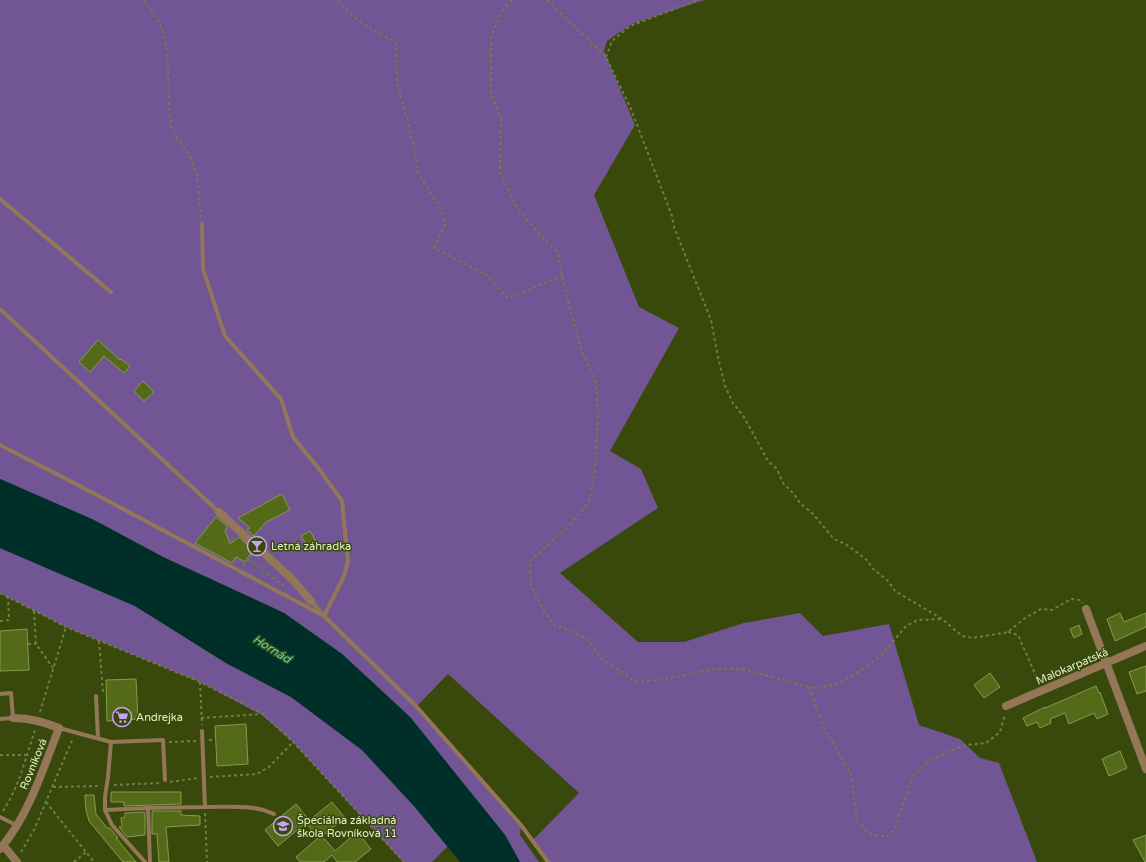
<svg xmlns="http://www.w3.org/2000/svg" width="1146" height="862" viewBox="0 0 1146 862" font-family="'Varela Round',sans-serif">
<style>
.green{fill:#725595}
.water{fill:#002f2a}
.building{fill:#546a19;stroke:#849c4f}
.lines{fill:none;stroke-linecap:round;stroke-linejoin:round}
.path{stroke:#6f7e47;stroke-width:2;stroke-dasharray:3 3;stroke-linecap:butt}
.lane{stroke:#947659;stroke-width:4}
.street{stroke:#947659;stroke-width:8}
.labels{text-anchor:middle;stroke-width:3;stroke-linejoin:round;paint-order:stroke}
.poi-label{font-size:11px;fill:#e2f0c9;stroke:#39490b;text-anchor:start}
.street-label{font-size:11px;fill:#e2f0c9;stroke:#39490b}
.water-label{font-size:12px;font-style:italic;fill:#4eddcc;stroke:#39490b}
</style>
<rect width="100%" height="100%" fill="#39490b"/>
<g class="green">
<path d="M0 0H704L632 24 607 41 604 51 635 125 594 195 639 307 679 328 610 451 641 469 658 508 560 573 638 642H684L744 623 800 613 823 636 889 624 919 725 960 739 980 758 999 763 1037 862H548L532 841 579 793 448 674 417 706 521 825 520 835 539 862H520L505 835 410 717 342 654 284 613 163 557 94 520 0 479Z"/>
<path d="M0 548 135 606 226 663 291 697 362 750 414 806 448 846 432 862H403L293 742 262 715 200 682 66 627 0 593Z"/>
</g>
<path class="water" d="M0 479 94 520 163 557 284 613 342 654 410 717 505 835 520 862H460L414 806 362 750 291 697 226 663 135 606 0 548Z"/>
<g class="building">
<path d="M98 340 120 360 121 359 130 366 124 373 104 356 90 372 79 362Z"/>
<path d="M143 381 154 392 144 401 134 391Z"/>
<path d="M282 494 290 510 266 522 254 536 247 530 250 528 238 518Z"/>
<path d="M216 517 227 526 225 532 227 535 230 544 239 537 253 550 245 562 236 557 232 563 195 543Z"/>
<path d="M310 531 319 547 311 552 301 536Z"/>
<path d="M1120 613 1124 622 1146 613V627L1115 641 1107 619Z"/>
<path d="M1079 625 1082 634 1074 638 1070 629Z"/>
<path d="M27 629 29 670 0 671V631Z"/>
<path d="M1146 666V691L1137 694 1129 672Z"/>
<path d="M990 673 1000 687 984 698 974 685Z"/>
<path d="M136 679 138 719 107 721 106 680Z"/>
<path d="M1096 686 1099 693 1100 692 1108 714 1097 719 1094 713 1069 724 1065 713 1050 719 1051 723 1040 728 1037 722 1027 726 1023 718 1045 707V708Z"/>
<path d="M246 724 248 764 217 766 215 726Z"/>
<path d="M1120 751 1127 768 1109 776 1102 759Z"/>
<path d="M111 792H181V804L124 806V802H111Z"/>
<path d="M85 795H94L96 814 107 828H110L118 838H116L136 862H123L89 821 86 810Z"/>
<path d="M332 802 345 818 322 836 335 851 357 832 371 849 355 862H337L332 855 324 862H300L296 857 318 838 306 823Z"/>
<path d="M296 804 309 820 278 846 265 830Z"/>
<path d="M152 811H181V815L200 816V825L166 827 169 862H159L157 834H152Z"/>
<path d="M145 812V835L127 837 119 827H122L121 818 125 817V813Z"/>
<path d="M1146 835V862H1145L1133 840Z"/>
</g>
<g class="lines">
<g class="path">
<path d="M143 0C173 32 167 64 169 104 170 112 170 121 172 128 174 137 181 142 185 149 191 157 195 168 197 177L201 217"/>
<path d="M338 0C352 20 374 31 396 42L397 81 414 145 418 173 440 207 445 224 434 248 485 274 508 298 562 276"/>
<path d="M512 0 503 10 491 36V93L501 118 500 173 517 208 539 234 558 252 563 282 582 352 596 382 598 413 595 471 589 502 570 525 530 561 531 585 542 608 553 624 586 638 603 660 637 682 660 680 713 669H743L809 687 818 688 837 684 860 671 881 656 906 626 918 620 942 619"/>
<path d="M547 0 606 57 631 109 672 216 674 227 711 320 718 357 725 386 733 403 744 417 768 461 777 469 783 483 794 494 800 503 813 514 834 539 847 545 868 561 872 568 888 581 895 591 942 619 962 636 973 638 1008 632 1025 618 1041 609 1052 610 1071 599 1081 600 1082 603"/>
<path d="M606 57 612 41 630 26 698 0"/>
<path d="M229 544 233 538"/>
<path d="M248 559 284 586"/>
<path d="M243 566 252 553"/>
<path d="M0 593 66 627 200 682 263 714 293 742 404 862"/>
<path d="M34 611 36 644 53 668"/>
<path d="M0 621 9 620 8 597"/>
<path d="M1008 632 1018 635 1039 683"/>
<path d="M99 641 103 692"/>
<path d="M28 644H36"/>
<path d="M200 682 202 725"/>
<path d="M809 687 824 728 851 774 857 822 871 834 886 837 895 829 913 776 931 760 947 752 966 745 986 743 1000 732 1005 714"/>
<path d="M40 712 66 627"/>
<path d="M201 718 262 714"/>
<path d="M209 740H216"/>
<path d="M169 742 197 741"/>
<path d="M0 755H27"/>
<path d="M210 777 257 774 269 767 293 742"/>
<path d="M170 782 198 778"/>
<path d="M114 785 160 783"/>
<path d="M53 787 100 786"/>
<path d="M46 802 94 862"/>
<path d="M3 811C19 787 26 757 35 730"/>
<path d="M205 813 207 862"/>
<path d="M21 852 34 830 73 738"/>
<path d="M74 862 86 852"/>
</g>
<g class="lane">
<path d="M0 199 111 292"/>
<path d="M202 224 203 269 225 336 281 399 293 437 319 469 342 501 348 561 344 576 324 616 311 601"/>
<path d="M0 309 219 512"/>
<path d="M0 445 78 485 324 616 416 706 521 825 548 862"/>
<path d="M0 694 11 693 13 718 0 719"/>
<path d="M96 696 98 738"/>
<path d="M59 728 111 742 163 740 165 780"/>
<path d="M111 742 108 777 105 797V810L112 825 145 862"/>
<path d="M205 807C228 807 253 804 274 814"/>
<path d="M105 810 148 808"/>
<path d="M0 817 16 825"/>
<path d="M150 862 148 808 205 807 202 731"/>
</g>
<g class="street">
<path d="M219 512 292 579 311 601"/>
<path d="M1086 609 1146 769"/>
<path d="M1006 706 1146 646"/>
<path d="M3 845 17 862"/>
<path d="M0 849C29 815 43 769 59 728 43 722 30 718 13 718"/>
</g>
</g>
<defs>
<symbol id="bar-ring" viewBox="-11 -11 22 22"><circle r="9.5" fill="#39490b" stroke="#c6a6f0" stroke-width="1.5"/><path d="M-6-5H6L.8 .8V4.5H3.5V6h-7V4.5H-.8V.8Z" fill="#c6a6f0"/></symbol>
<symbol id="supermarket-ring" viewBox="-11 -11 22 22"><circle r="9.5" fill="#39490b" stroke="#c6a6f0" stroke-width="1.5"/><path d="M-6-5.5h2.5l.6 2H6L4.5 2H-2.5L-4.4-4H-6ZM-1.5 3.2a1.3 1.3 0 1 0 .1 0ZM3 3.2a1.3 1.3 0 1 0 .1 0Z" fill="#c6a6f0"/></symbol>
<symbol id="school-ring" viewBox="-11 -11 22 22"><circle r="9.5" fill="#39490b" stroke="#c6a6f0" stroke-width="1.5"/><path d="M0-5L7-2L0 1L-7-2ZM-4 1L0 2.5L4 1V4Q0 6-4 4Z" fill="#c6a6f0"/></symbol>
</defs>
<g fill-rule="evenodd">
<use href="#bar-ring" x="246" y="535" width="22" height="22"/>
<use href="#supermarket-ring" x="111" y="706" width="22" height="22"/>
<use href="#school-ring" x="272" y="815" width="22" height="22"/>
</g>
<g class="labels">
<g class="poi-label">
<text x="271" y="550">Letná záhradka</text>
<text x="136" y="721">Andrejka</text>
<text x="297" y="824">Špeciálna základná<tspan x="297" dy="13">škola Rovníková 11</tspan></text>
</g>
<g class="street-label">
<text transform="translate(1072 666) rotate(-23)" y="4">Malokarpatská</text>
<text transform="translate(33 764) rotate(-68)" y="4">Rovníková</text>
</g>
<g class="water-label">
<text transform="translate(272 649) rotate(32)" y="4">Hornád</text>
</g>
</g>
</svg>
